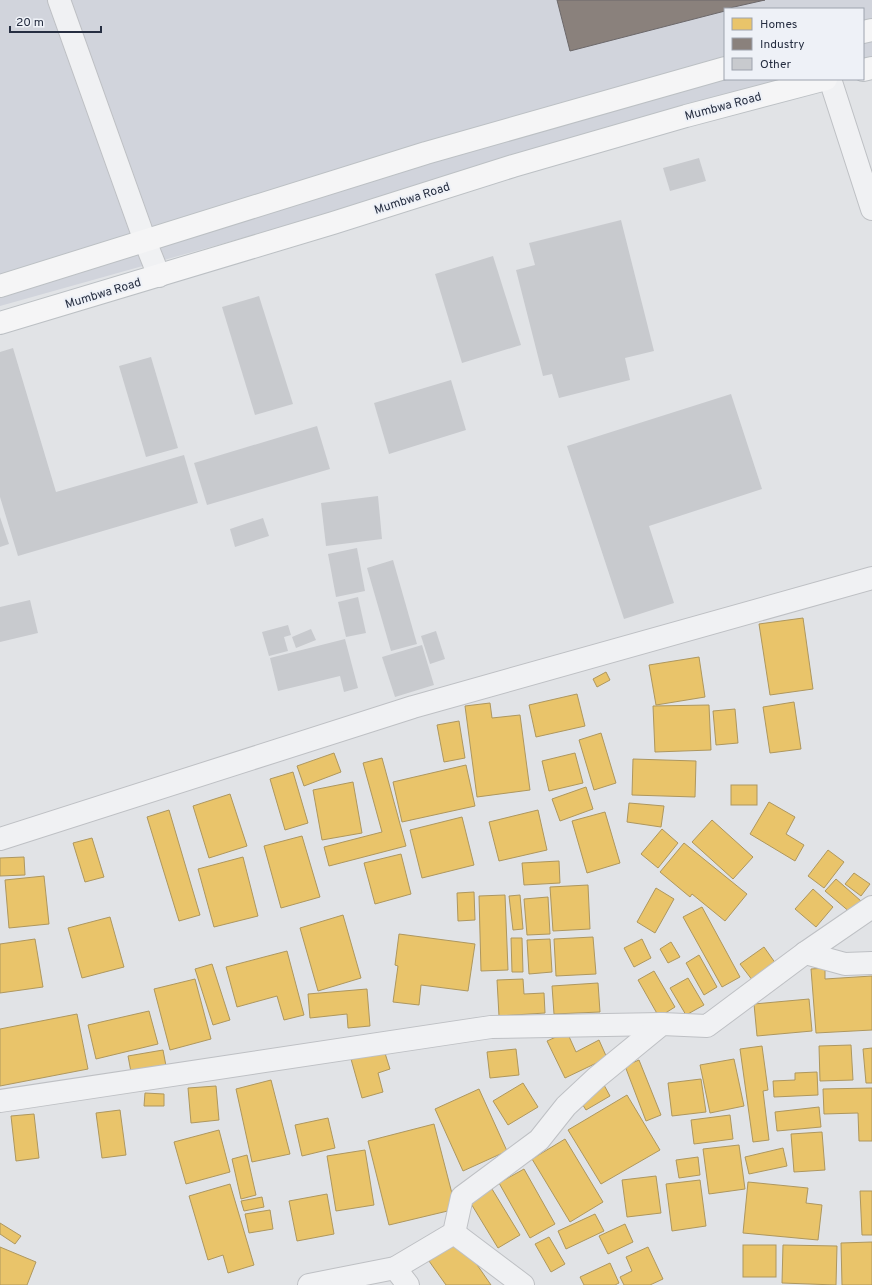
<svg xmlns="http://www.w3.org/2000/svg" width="872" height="1285" viewBox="0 0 872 1285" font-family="Overpass,sans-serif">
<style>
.built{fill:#d1d4dc}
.homes{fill:#e9c46a;stroke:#ae975e}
.industry{fill:#8a817c;stroke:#6c686a}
.building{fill:#c8cace}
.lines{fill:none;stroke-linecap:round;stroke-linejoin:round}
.minor-casing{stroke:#bec0c4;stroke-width:24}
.primary-casing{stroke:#bcc0c4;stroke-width:24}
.minor{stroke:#f0f1f3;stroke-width:22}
.primary{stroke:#f5f5f6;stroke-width:22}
.labels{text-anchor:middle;stroke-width:4;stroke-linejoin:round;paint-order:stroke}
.street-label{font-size:12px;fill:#262e41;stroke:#eef1f7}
</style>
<rect width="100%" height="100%" fill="#e1e3e6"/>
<path class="built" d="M0 0H872V71L863 72V9H725V79H810L0 306Z"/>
<g class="homes">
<path d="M803 618 813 689 770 695 759 624Z"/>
<path d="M699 657 705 697 656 705 649 665Z"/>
<path d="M606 672 610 680 597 687 593 679Z"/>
<path d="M577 694 585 726 536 737 529 705Z"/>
<path d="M794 702 801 749 770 753 763 707Z"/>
<path d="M490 703 492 718 520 715 530 790 477 797 465 706Z"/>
<path d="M709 705 711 750 655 752 653 706Z"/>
<path d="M735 709 738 743 716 745 713 711Z"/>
<path d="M459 721 465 758 444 762 437 725Z"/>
<path d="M601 733 616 783 594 790 579 740Z"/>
<path d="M334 753 341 772 304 786 297 766Z"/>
<path d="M575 753 583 783 549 791 542 761Z"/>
<path d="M382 758 406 846 329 866 324 847 382 832 363 763Z"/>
<path d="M633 759 696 761 695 797 632 795Z"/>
<path d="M466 765 475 806 402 822 393 782Z"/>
<path d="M293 772 308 823 285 830 270 779Z"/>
<path d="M353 782 362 833 322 840 313 790Z"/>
<rect x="731" y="785" width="26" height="20"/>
<path d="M586 787 593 809 560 821 552 799Z"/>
<path d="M230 794 247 846 209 858 193 806Z"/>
<path d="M769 802 795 817 786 834 804 845 795 861 750 834Z"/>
<path d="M629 803 664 806 661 827 627 822Z"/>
<path d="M169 810 200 915 179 921 147 817Z"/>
<path d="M538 810 547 850 499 861 489 822Z"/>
<path d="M605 812 620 863 587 873 572 821Z"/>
<path d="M462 817 474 865 422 878 410 830Z"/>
<path d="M712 820 753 857 733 879 692 842Z"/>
<path d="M662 829 678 843 658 868 641 854Z"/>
<path d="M302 836 320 897 281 908 264 846Z"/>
<path d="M92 838 104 877 85 882 73 843Z"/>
<path d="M684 843 747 894 725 921 692 894 690 897 660 872Z"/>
<path d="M828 850 844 862 824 888 808 876Z"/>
<path d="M401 854 411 894 375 904 364 863Z"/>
<path d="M24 857 25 875 0 876V858Z"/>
<path d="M243 857 258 916 214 927 198 869Z"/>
<path d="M559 861 560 883 524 885 522 863Z"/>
<path d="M854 873 870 884 861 896 845 884Z"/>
<path d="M44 876 49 924 9 928 5 880Z"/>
<path d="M836 879 861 901 851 913 825 891Z"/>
<path d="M588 885 590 929 553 931 550 887Z"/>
<path d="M656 888 674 899 655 933 637 922Z"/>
<path d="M813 889 833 907 816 927 795 909Z"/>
<path d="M474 892 475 920 458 921 457 893Z"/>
<path d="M505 895 508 970 481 971 479 896Z"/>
<path d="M520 895 523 929 513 930 509 896Z"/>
<path d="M548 897 550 934 527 935 524 899Z"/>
<path d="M702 907 740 977 722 987 683 917Z"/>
<path d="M343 915 361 978 318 991 300 928Z"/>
<path d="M110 917 124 967 82 978 68 928Z"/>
<path d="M399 934 475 944 468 991 421 985 419 1005 393 1002 398 966 395 965Z"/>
<path d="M593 937 596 974 556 976 554 939Z"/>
<path d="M511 938H522L523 972H512Z"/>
<path d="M35 939 43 987 0 993V944Z"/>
<path d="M550 939 552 972 529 974 527 940Z"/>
<path d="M642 939 651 958 634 967 624 948Z"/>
<path d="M671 942 680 957 668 963 660 949Z"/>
<path d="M764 947 776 964 753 981 740 964Z"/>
<path d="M287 951 304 1015 284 1020 277 996 237 1007 226 967Z"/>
<path d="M699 955 717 987 704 995 686 963Z"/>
<path d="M212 964 230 1020 213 1025 195 969Z"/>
<path d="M825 968V979L872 976V1030L816 1033 811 969Z"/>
<path d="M654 971 675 1007 659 1017 638 980Z"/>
<path d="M688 978 704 1005 686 1015 670 988Z"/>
<path d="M195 979 211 1039 170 1050 154 989Z"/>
<path d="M523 979 524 994 544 993 545 1013 499 1016 497 980Z"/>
<path d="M598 983 600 1012 554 1014 552 986Z"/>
<path d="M367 989 370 1026 348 1028 347 1014 310 1018 308 994Z"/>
<path d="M809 999 812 1031 757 1036 754 1004Z"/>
<path d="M149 1011 158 1044 96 1059 88 1025Z"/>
<path d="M77 1014 88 1069 0 1086V1029Z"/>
<path d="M567 1032 576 1052 599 1040 607 1058 565 1078 547 1041Z"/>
<path d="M851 1045 853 1080 820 1081 819 1046Z"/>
<path d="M762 1046 768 1090 763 1091 769 1140 753 1142 740 1049Z"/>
<path d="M872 1048V1083H866L863 1049Z"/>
<path d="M516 1049 519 1075 490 1078 487 1052Z"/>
<path d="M163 1050 166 1066 131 1072 128 1056Z"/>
<path d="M384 1050 390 1069 378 1073 383 1092 362 1098 351 1059Z"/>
<path d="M734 1059 744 1106 710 1113 700 1065Z"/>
<path d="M639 1060 661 1115 646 1121 625 1066Z"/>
<path d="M817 1072 818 1095 774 1097 773 1081 795 1080V1073Z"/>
<path d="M701 1079 706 1112 672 1116 668 1083Z"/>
<path d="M271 1080 290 1154 252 1162 236 1089Z"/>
<path d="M523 1083 538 1107 508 1125 493 1101Z"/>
<path d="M604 1085 610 1096 586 1110 579 1099Z"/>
<path d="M216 1086 219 1120 191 1123 188 1088Z"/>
<path d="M872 1088V1141H859L858 1113 824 1114 823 1089Z"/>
<path d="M479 1089 507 1151 463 1171 435 1109Z"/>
<path d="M145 1093 164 1094V1106H144Z"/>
<path d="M627 1095 660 1150 601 1184 568 1130Z"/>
<path d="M819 1107 821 1127 777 1131 775 1112Z"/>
<path d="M120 1110 126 1155 102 1158 96 1113Z"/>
<path d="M34 1114 39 1158 16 1161 11 1116Z"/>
<path d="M730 1115 733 1139 694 1144 691 1120Z"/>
<path d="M328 1118 335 1148 302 1156 295 1125Z"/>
<path d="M434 1124 456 1209 389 1225 368 1141Z"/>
<path d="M219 1130 230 1172 186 1184 174 1142Z"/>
<path d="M822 1132 825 1170 794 1172 791 1134Z"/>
<path d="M565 1139 603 1202 570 1222 532 1159Z"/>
<path d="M739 1145 745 1189 709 1194 703 1149Z"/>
<path d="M783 1148 787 1166 749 1174 745 1157Z"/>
<path d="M365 1150 374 1205 336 1211 327 1156Z"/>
<path d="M247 1155 256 1195 241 1199 232 1159Z"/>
<path d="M698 1157 700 1175 679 1178 676 1160Z"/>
<path d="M524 1169 555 1224 530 1238 499 1183Z"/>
<path d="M656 1176 661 1213 627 1217 622 1180Z"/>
<path d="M700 1180 706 1226 672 1231 666 1184Z"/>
<path d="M748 1182 808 1188 806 1203 822 1205 818 1240 743 1233Z"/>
<path d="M230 1184 254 1265 228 1273 223 1255 208 1260 189 1196Z"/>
<path d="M492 1189 520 1235 498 1248 470 1202Z"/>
<path d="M860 1191H872V1235H862Z"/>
<path d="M327 1194 334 1234 297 1241 289 1201Z"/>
<path d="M262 1197 264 1207 244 1211 241 1201Z"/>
<path d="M270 1210 273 1229 249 1233 245 1214Z"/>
<path d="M595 1214 604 1231 566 1249 558 1231Z"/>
<path d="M0 1223 21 1236 15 1244 0 1234Z"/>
<path d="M625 1224 633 1242 608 1254 599 1236Z"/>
<path d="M549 1237 565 1264 551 1272 535 1244Z"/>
<path d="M460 1240 491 1285H446L429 1261Z"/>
<path d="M872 1242V1285H842L841 1243Z"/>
<rect x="743" y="1245" width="33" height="32"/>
<path d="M783 1245 837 1246 836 1285 782 1283Z"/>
<path d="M0 1247 36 1262 27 1285H0Z"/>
<path d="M648 1247 663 1279 650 1285H624L620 1277 632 1271 626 1257Z"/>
<path d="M610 1263 619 1283 615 1285H584L580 1277Z"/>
</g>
<path class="industry" d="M557 0H765L725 9V11L570 51Z"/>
<g class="building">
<path d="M699 158 706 181 670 191 663 168Z"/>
<path d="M621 220 654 351 625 358 630 380 559 398 552 374 543 376 516 270 535 265 529 243Z"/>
<path d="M493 256 521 345 462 363 435 274Z"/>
<path d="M259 296 293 404 255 415 222 307Z"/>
<path d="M13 348 56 492 184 455 198 503 18 556 0 497V352Z"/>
<path d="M151 357 178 448 146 457 119 366Z"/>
<path d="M451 380 466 430 389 454 374 403Z"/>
<path d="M731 394 762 489 649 526 674 603 624 619 567 446Z"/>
<path d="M317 426 330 469 207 505 194 463Z"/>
<path d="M378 496 382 539 326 546 321 503Z"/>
<path d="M0 517 9 544 0 547Z"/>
<path d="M263 518 269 536 235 547 230 529Z"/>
<path d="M357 548 365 591 336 597 328 554Z"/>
<path d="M393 560 417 644 391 651 367 568Z"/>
<path d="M358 597 366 633 346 637 338 602Z"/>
<path d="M30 600 38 633 0 642V607Z"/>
<path d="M288 625 291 635 284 637 288 651 269 656 262 632Z"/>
<path d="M311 629 316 640 296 648 292 637Z"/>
<path d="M436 631 445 659 430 664 421 636Z"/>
<path d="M345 639 358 688 344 692 340 676 278 691 270 658Z"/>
<path d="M422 645 434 685 395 697 382 657Z"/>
</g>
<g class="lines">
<defs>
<g id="minor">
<path d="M59 0 145 241 159 276"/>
<path d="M830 79 872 209"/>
<path d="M0 839 413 707 872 578"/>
<path d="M805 953 845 964 872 963"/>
<path d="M0 1101 491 1027 662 1024"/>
<path d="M454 1233 523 1285"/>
<path d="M395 1268 408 1285"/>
<path d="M309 1285 395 1268 454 1233 462 1197 539 1140 566 1106 596 1078 662 1024 707 1026 805 953 872 907"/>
</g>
<g id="primary">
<path d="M863 32 872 30"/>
<path d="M863 70 872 68"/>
<path d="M0 286 426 153 725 68"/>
<path d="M0 323 333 223 513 166 686 116 826 79"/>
</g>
</defs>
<use href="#minor" class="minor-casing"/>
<use href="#primary" class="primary-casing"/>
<use href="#minor" class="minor"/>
<use href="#primary" class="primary"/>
</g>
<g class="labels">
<g class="street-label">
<text transform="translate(723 106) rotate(-15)" y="4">Mumbwa Road</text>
<text transform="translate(412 198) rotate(-18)" y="4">Mumbwa Road</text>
<text transform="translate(103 293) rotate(-17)" y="4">Mumbwa Road</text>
</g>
</g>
<rect x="724" y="8" width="140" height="72" fill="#eef1f7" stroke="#9ea3ae"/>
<rect x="732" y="18" width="20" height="12" fill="#e9c46a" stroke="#9ea3ae"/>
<text x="760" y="28" font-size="12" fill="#262e41">Homes</text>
<rect x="732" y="38" width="20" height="12" fill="#8a817c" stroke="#9ea3ae"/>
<text x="760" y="48" font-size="12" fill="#262e41">Industry</text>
<rect x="732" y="58" width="20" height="12" fill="#c8cace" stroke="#9ea3ae"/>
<text x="760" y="68" font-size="12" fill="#262e41">Other</text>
<path d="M10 26v6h91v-6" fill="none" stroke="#262e41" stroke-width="2"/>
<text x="16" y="26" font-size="12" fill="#262e41" stroke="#eef1f7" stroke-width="3" paint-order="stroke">20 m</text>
</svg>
